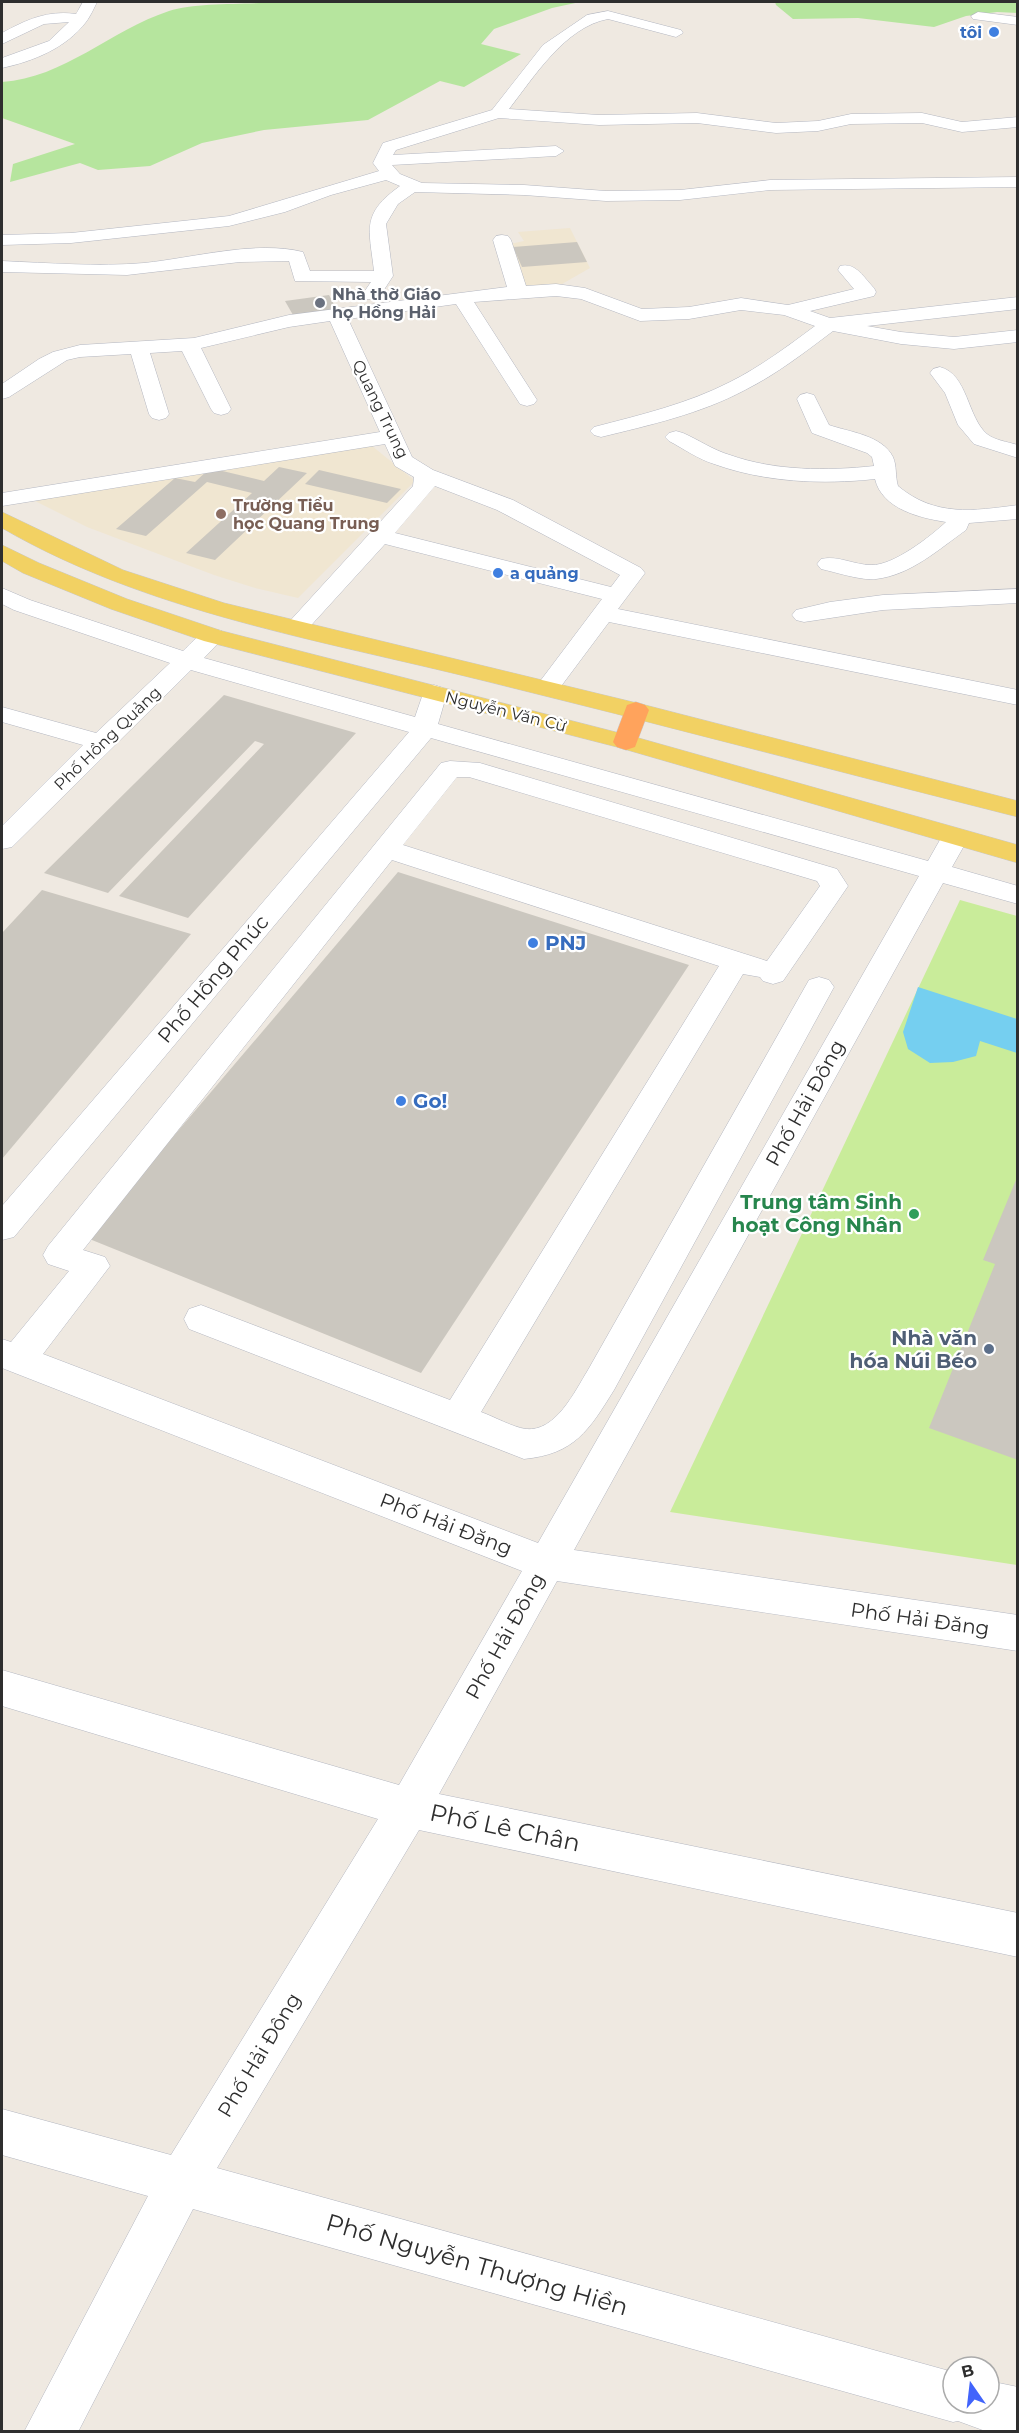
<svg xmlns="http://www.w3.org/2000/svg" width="1019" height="2433" viewBox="0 0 1019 2433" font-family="Montserrat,sans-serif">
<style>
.education{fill:#f0e6d1}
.green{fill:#b6e59e}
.pitch{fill:#c9ec9a}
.water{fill:#75cff0}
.building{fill:#cbc7bf}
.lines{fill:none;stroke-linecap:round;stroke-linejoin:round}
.minor-casing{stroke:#b4b7c1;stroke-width:1}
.major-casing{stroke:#c9c9c9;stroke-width:1}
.highway-casing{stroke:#c9c9c9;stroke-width:1}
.minor{fill:#fff;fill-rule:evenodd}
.major{fill:#f2d163;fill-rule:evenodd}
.highway{fill:#ffa35c;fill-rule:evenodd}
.shop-dot{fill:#3f7fe0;stroke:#fff;stroke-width:2}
.worship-dot{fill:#6b7280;stroke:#fff;stroke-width:2}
.education-dot{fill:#8d6e63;stroke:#fff;stroke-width:2}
.leisure-dot{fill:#2e9e5b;stroke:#fff;stroke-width:2}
.service-dot{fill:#5c6f8a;stroke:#fff;stroke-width:2}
.labels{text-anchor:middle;stroke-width:4.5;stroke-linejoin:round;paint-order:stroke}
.far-shop-label{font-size:16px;font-weight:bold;fill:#366cbe;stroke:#fff;text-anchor:end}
.far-worship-label{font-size:16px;font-weight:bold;fill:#5b616d;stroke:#fff;text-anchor:start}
.far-street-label{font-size:16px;fill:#2e2e2e;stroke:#fff}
.far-education-label{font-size:16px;font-weight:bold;fill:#785e54;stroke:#fff;text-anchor:start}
.shop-label{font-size:20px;font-weight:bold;fill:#366cbe;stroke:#fff;text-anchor:start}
.street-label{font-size:20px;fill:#2e2e2e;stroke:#fff}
.leisure-label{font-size:20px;font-weight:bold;fill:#27864d;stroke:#fff;text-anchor:end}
.service-label{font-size:20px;font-weight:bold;fill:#4e5e75;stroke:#fff;text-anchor:end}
.near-street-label{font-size:24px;fill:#2e2e2e;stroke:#fff}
</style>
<rect width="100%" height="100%" fill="#efe9e1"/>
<g class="education">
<path d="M570 228 590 268 562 284 523 286 510 244 524 241 518 232Z"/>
<path d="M366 441 415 481 298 598 255 588 214 575 87 527 33 500Z"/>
</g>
<g class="green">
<path d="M274 2H580L552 8 494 29 481 44 521 54 464 87 440 81 368 120 264 130 202 143 150 166 98 170 80 163 10 182 13 164 75 144 2 118V82C64 78 111 30 169 11 195 2 244 5 274 2Z"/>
<path d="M775 2H1017L1018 13 997 12 966 16 934 27 858 18 793 19 776 5Z"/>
</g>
<path class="pitch" d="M960 900 1017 916V1565L670 1512Z"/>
<path class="water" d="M918 987 1017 1019V1053L980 1041 976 1056 953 1062 930 1063 908 1049 903 1032Z"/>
<g class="building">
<path d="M577 242 587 262 522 267 513 247Z"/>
<path d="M329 295 337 310 293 315 285 301Z"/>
<path d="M279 467 307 473 215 560 186 553 252 493 207 482 146 536 116 529 175 478 195 482 210 468 264 481Z"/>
<path d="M319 470 401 489 387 503 305 484Z"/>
<path d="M224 695 356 733 188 918 119 896 264 744 255 741 108 893 44 873Z"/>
<path d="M398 872 689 965 421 1373 87 1238Z"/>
<path d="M42 890 191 934 2 1159V933Z"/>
<path d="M1018 1175V1460L929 1428 995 1264 983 1260Z"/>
</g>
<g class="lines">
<defs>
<g id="minor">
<path d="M83 2H97C94 8 90 17 86 22 66 48 34 61 2 68V58L49 41 69 22 44 24 2 44V33C26 20 47 10 76 14Z"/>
<path d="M608 11 681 30 683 33 676 37 608 19C565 27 534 77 509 109L599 115 697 113 776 123 818 121 851 114 922 113 962 122 1018 117V127L962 132 922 123 851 124 818 131 776 133 697 123 599 125 499 118 396 150 393 155 556 146 564 151 556 156 392 165 400 174 422 183 524 185 606 191 680 190 770 180 1018 177V187L770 190 680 200 606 201 524 195 415 192 398 204 386 224 393 276 378 299H364L362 295 371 282 295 281 289 261 240 262 127 275 2 272V261C49 263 97 267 144 263 193 258 256 240 303 252L310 271H374C369 228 361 214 400 186L386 180 331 195 285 212 229 226 71 243 2 245V235L71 233 229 216 379 171 373 163 383 143 492 110 543 45 587 15Z"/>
<path d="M978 12 1018 17V25L973 19 971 16Z"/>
<path d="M502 235 508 236 511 240 526 286 556 284 585 288 642 309 689 307 741 298 788 305 854 289 838 270 840 266C856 262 864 278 874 288L876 292 874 296 810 311 830 318 1018 297V309L867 326 901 332 954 337 1018 330V342L954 349 901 344 833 331C805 352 777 374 745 390 700 414 650 425 601 437L594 435 590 431 594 427C640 415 687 404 730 382 760 367 788 346 815 326L784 315 741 310 689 319 640 321 581 299 556 296 474 302 537 400 534 404 527 406 520 404 456 304 348 319 412 457 433 470 513 500 641 568 645 573 618 609 1018 690V705L609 622 556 693 547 695 538 693 535 688 602 599 385 544 305 632 297 634 289 632 285 627 289 622 413 486 414 477 395 466 385 444 2 506V493L380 432 330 321 289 327 201 348 231 409 228 413 221 415 214 413 211 409 182 351 150 353 169 414 166 418 159 420 152 418 149 414 131 354 80 357 67 360 9 397 2 399V384L39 359 53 352 80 345 194 338 289 315 507 287 493 240 496 236ZM435 486 497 510 620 575 611 587 395 533Z"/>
<path d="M940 367C968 374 967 417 987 434 994 440 1008 442 1018 445V458L974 444 958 425 945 393 930 373 933 369Z"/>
<path d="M807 393 814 395 829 425C849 432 882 435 893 457 897 466 895 476 898 486 935 517 973 511 1018 505V519L969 523 966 530C939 549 911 575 876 579 862 581 835 572 821 569L817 564 821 559C838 555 854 565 871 565 893 566 931 536 946 522 920 518 882 509 875 479 822 485 764 482 714 464 698 459 684 449 669 441L665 437 669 433 676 431 683 433C699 440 713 450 730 455 775 471 827 471 874 466L872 457 867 453 812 433 797 399 800 395Z"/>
<path d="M2 588 30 600 183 651C195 640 204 626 222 631L225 636 204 658 415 717 425 688 434 685 443 688 447 693 438 724 928 861 945 831 955 829 965 831 969 837 952 867 1018 886V904L943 883 574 1550 1018 1615V1651L557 1581 439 1794 1018 1913V1957L419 1830 217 2168 953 2372V2403H989V2381L1018 2387V2432H988L958 2421 953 2422 193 2209 78 2432H24L148 2196 2 2155V2109L171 2155 378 1819 2 1706V1670L399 1785 522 1571 2 1368V1339L11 1342 69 1271 48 1264 43 1255 48 1246 441 763 450 761 480 763 837 869 848 886 783 981 773 984 763 981 760 977 743 974 481 1412C495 1417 512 1427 526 1429 556 1432 575 1391 588 1370L809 980 819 977 829 980 834 987 614 1390C589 1430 575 1454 524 1459L189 1329 184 1319 189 1309 201 1305 450 1400 719 966 392 860 83 1250 105 1257 110 1266 43 1354 538 1543 919 876 431 738 14 1237 2 1240V1206L409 732 191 670 12 847 2 849V826L83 745 2 722V707L96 733 170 663 14 610 2 604ZM457 777H469L817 881 820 886 767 961 403 845Z"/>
<path d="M1018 589V603L883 610 804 622 796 620 792 615 796 610 830 602 883 595Z"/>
</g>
<g id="major">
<path d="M2 512 123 570 224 603 645 705 1018 801V817C839 772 661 724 481 680 320 640 147 612 2 528Z"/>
<path d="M2 545 39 563 127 599 222 631 635 737 1018 845V863L617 747 204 641 111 609 23 573 2 561Z"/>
</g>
<path id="highway" d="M636 702 645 705 649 710 635 747 626 750 617 747 613 742 627 705Z"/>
</defs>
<use href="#minor" class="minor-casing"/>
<use href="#major" class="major-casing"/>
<use href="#highway" class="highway-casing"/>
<use href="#minor" class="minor"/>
<use href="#major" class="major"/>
<use href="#highway" class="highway"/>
</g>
<g class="shop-dot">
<circle cx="994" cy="32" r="6"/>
<circle cx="498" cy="573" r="6"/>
<circle cx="533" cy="943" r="6"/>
<circle cx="401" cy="1101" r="6"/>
</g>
<circle class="worship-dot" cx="320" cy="303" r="6"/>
<circle class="education-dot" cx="221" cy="514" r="6"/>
<circle class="leisure-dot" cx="914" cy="1214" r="6"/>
<circle class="service-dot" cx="989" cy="1349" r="6"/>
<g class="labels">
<g class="far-shop-label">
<text x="982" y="38">tôi</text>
<text x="510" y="579" text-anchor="start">a quảng</text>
</g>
<g class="far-worship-label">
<text x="332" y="300">Nhà thờ Giáo<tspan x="332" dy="18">họ Hồng Hải</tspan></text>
</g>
<g class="far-street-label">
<text transform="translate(381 409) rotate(64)" y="6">Quang Trung</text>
<text transform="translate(506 711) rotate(14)" y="6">Nguyễn Văn Cừ</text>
<text transform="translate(107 738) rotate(-44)" y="6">Phố Hồng Quảng</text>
</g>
<g class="far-education-label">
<text x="233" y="511">Trường Tiểu<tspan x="233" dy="18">học Quang Trung</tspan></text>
</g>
<g class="shop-label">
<text x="545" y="950">PNJ</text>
<text x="413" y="1108">Go!</text>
</g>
<g class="street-label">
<text transform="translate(213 979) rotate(-50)" y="7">Phố Hồng Phúc</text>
<text transform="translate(805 1103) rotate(-61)" y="7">Phố Hải Đông</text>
<text transform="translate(446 1524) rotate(21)" y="7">Phố Hải Đăng</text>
<text transform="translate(920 1619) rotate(8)" y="7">Phố Hải Đăng</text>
<text transform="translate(505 1636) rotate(-61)" y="7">Phố Hải Đông</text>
<text transform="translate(259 2055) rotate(-59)" y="7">Phố Hải Đông</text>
</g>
<g class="leisure-label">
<text x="902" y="1209">Trung tâm Sinh<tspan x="902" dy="23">hoạt Công Nhân</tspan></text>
</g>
<g class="service-label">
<text x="977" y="1345">Nhà văn<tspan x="977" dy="23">hóa Núi Béo</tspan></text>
</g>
<g class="near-street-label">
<text transform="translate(505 1828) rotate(12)" y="8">Phố Lê Chân</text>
<text transform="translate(477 2265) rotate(16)" y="8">Phố Nguyễn Thượng Hiền</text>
</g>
</g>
<rect width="1019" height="2433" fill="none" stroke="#2e2e2e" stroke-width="6"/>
<g transform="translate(971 2385) rotate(346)"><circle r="28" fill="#ffffff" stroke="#ababab" stroke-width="1.5"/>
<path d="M0-4.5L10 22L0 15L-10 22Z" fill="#4264fb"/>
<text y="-9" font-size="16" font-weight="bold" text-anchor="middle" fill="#2e2e2e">B</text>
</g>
</svg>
